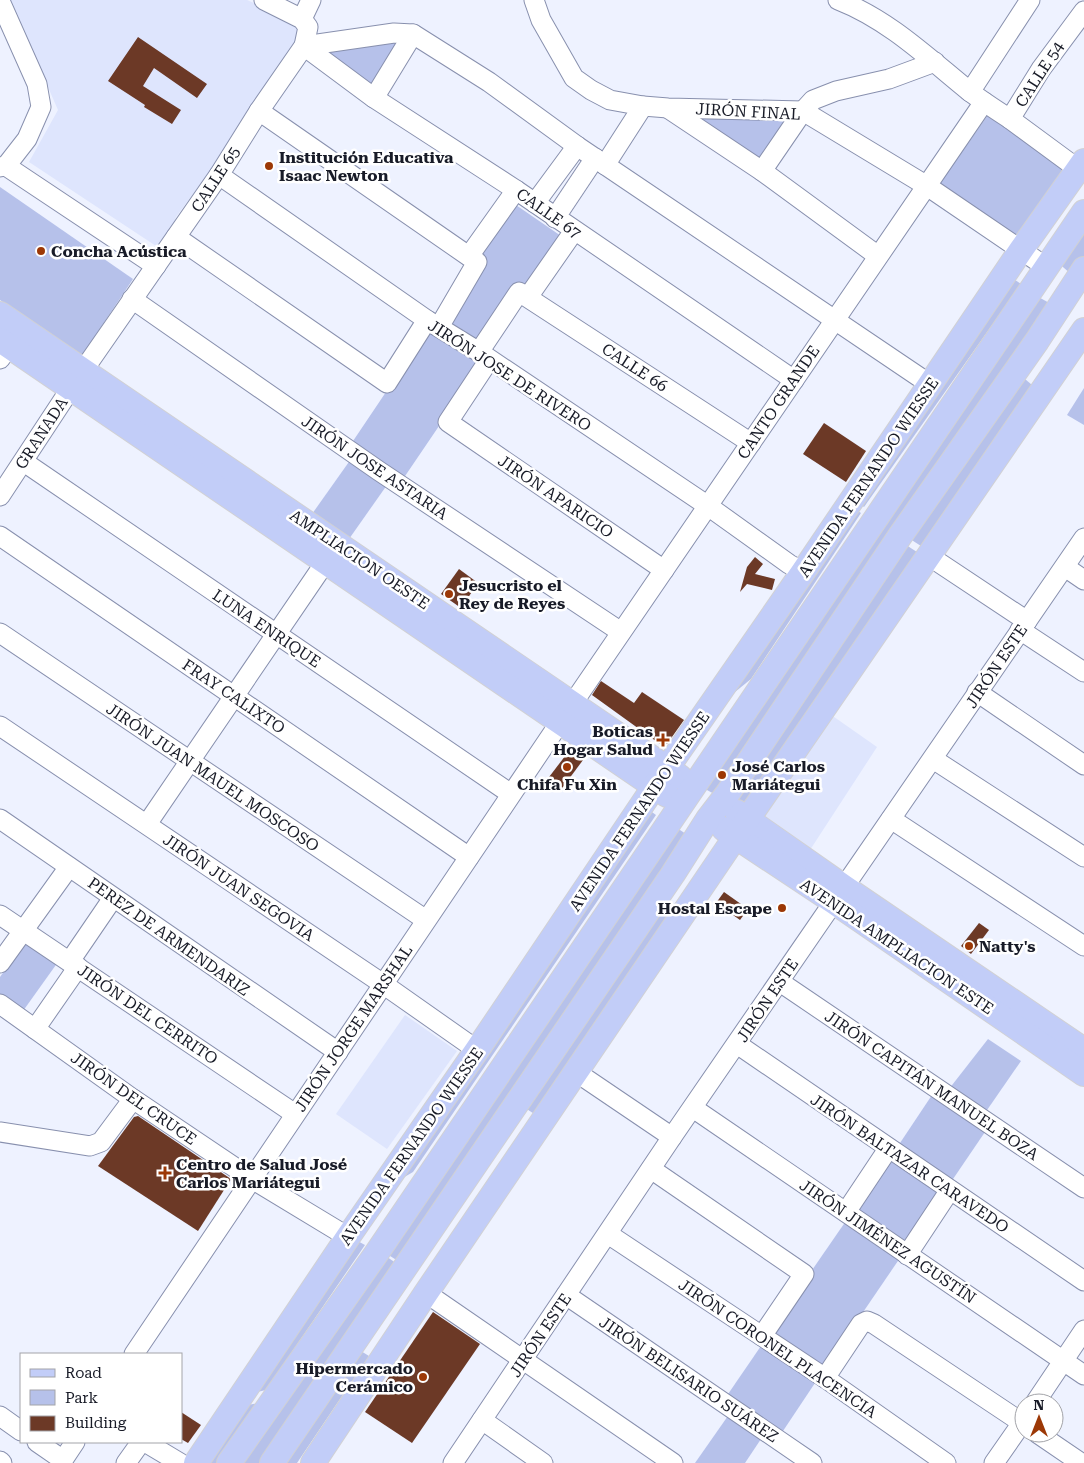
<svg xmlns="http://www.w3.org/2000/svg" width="1084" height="1463" viewBox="0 0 1084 1463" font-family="'Roboto Serif',serif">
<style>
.built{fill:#dee5fd}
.green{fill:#b6c1ea}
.building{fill:#6c3926}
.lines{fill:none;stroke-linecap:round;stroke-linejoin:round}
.minor-casing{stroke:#8890ae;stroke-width:21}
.major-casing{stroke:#d1d1d4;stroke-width:26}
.minor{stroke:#fff;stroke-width:19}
.major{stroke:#c2cdf8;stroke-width:24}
.poi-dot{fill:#9c3806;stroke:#fff;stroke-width:2}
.labels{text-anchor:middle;stroke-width:5;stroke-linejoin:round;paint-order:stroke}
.street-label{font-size:16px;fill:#181b27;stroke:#fff}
.poi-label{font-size:16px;font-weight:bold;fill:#181b27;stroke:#fff;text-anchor:start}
</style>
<rect width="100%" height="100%" fill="#eef2ff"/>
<g class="built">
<path d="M10 0H247L302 25 304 42 176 217 168 239 156 246 29 162 58 110Z"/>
<path d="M827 712 877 747 810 850 758 814Z"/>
<path d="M405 1015 457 1051 387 1149 336 1114Z"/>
</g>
<g class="green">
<path d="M396 41 401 43 373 93 321 50Z"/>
<path d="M694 110 789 115 760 168 693 121Z"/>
<path d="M990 112 1071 168 1020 240 938 186Z"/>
<path d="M0 187 133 279 81 357 0 300Z"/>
<path d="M513 203 564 238 477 345 444 325 475 255Z"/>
<path d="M1084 220V256L1071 274 1056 261Z"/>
<path d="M1011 277 1021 284 864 507 854 500Z"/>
<path d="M1035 295 1051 304 716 795 696 784Z"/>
<path d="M428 331 476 359 478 363 439 426 401 482 349 447 386 392H389Z"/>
<path d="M1025 379 1032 385 921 546 907 537Z"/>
<path d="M1084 388V425L1067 415Z"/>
<path d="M351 459 387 485 349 539 312 514Z"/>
<path d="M850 506 861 513 751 679 735 692 729 688Z"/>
<path d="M903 543 917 552 745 804 731 795Z"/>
<path d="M645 807 656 815 413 1172 396 1182Z"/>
<path d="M668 822 686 834 398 1261 379 1249Z"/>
<path d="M663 911 671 915 536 1115 522 1106 650 918Z"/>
<path d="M26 940 58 962 23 1011 0 994V977Z"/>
<path d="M988 1039 1021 1061 985 1113 949 1089Z"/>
<path d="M934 1092 987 1129 951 1182 898 1146Z"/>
<path d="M889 1156 941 1189 907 1244 856 1209Z"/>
<path d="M848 1218 902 1255 825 1368 770 1331Z"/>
<path d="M352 1238 365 1245 266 1390 248 1394Z"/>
<path d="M379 1251 397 1264 261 1463H235Z"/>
<path d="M763 1343 817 1380 781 1434 726 1397Z"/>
<path d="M356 1348 369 1356 297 1463H279Z"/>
<path d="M259 1403 218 1463H204L242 1406Z"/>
<path d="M730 1413 763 1436 745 1463H695Z"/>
</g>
<g class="building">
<path d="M138 37 207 84 197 98 154 68 143 86 181 110 172 124 144 107 145 105 108 81Z"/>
<path d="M824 423 866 451 846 482 803 454Z"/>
<path d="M755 557 763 564 755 574 775 579 772 590 747 584 740 592 747 567Z"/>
<path d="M459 569 478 583 461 608 441 594Z"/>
<path d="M601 681 634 703 642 692 684 720 667 744H660L592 695Z"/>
<path d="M572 747 586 756 560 791 546 781Z"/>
<path d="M724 892 748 909 740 920 716 903Z"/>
<path d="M979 923 989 930 971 954 961 946Z"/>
<path d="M138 1116 231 1179 198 1231 98 1166 134 1117Z"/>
<path d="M433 1312 480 1344 412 1443 365 1412Z"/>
<path d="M181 1412 201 1425 188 1443 181 1439Z"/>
</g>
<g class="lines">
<defs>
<g id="minor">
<path d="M534 0 541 20 574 78 591 90 610 100 643 106 668 108 803 111 927 186 1046 267"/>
<path d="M838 0C889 20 927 57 969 91 982 101 996 110 1010 119"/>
<path d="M0 1 37 84 41 107 27 139 6 166 0 167"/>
<path d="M302 19 311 0"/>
<path d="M304 46 394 33 413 34 489 82 577 146 931 385"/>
<path d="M304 46 374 98 516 190 794 380"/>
<path d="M970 92 1030 0"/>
<path d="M374 98 413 34"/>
<path d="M669 109 762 171 878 256"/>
<path d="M259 111 477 262 439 327"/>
<path d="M605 165 643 106"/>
<path d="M6 166 156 266"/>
<path d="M1078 169 1010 119 1041 69 1084 11"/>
<path d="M762 171 803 111 813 100 836 91 889 79 935 62"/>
<path d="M219 175 427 320 479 352 708 506 789 564 803 572"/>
<path d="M535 203 577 146"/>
<path d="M555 218 595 158"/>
<path d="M176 237 387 383 427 320"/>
<path d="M469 256 516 190"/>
<path d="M528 297 574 231"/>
<path d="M132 299 379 471 621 632"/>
<path d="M479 352 519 292 751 443"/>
<path d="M0 359 9 346"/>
<path d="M489 360 448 422 664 570"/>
<path d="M24 462 511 794"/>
<path d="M0 496 71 388 219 175 259 111 304 46 308 27 302 19 264 0"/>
<path d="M0 536 469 857"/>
<path d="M929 556 1027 621"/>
<path d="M1065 567 1084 580"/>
<path d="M1020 630 1084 672"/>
<path d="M0 633 426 920"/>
<path d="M977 692 1084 765"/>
<path d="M0 726 383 984 477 1050"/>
<path d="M933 759 1084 857"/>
<path d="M0 819 338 1052"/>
<path d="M891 819 1084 946"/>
<path d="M147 824 333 551"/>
<path d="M0 915 295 1114"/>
<path d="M70 961 113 898"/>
<path d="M0 963 69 867"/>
<path d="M780 982 1084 1188"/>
<path d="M0 1004 133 1099 252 1179 348 1237"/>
<path d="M35 1029 78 967"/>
<path d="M737 1044 1084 1281"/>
<path d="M576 1072 672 1137"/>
<path d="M693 1108 1084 1375"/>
<path d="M0 1132 90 1146 101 1142 133 1099"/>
<path d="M651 1169 804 1274 762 1336"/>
<path d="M846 1212 888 1149"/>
<path d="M608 1234 825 1378 946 1463"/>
<path d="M907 1255 950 1190"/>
<path d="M426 1293 673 1463"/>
<path d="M566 1295 812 1463"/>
<path d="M134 1354 573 703 984 102"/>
<path d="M825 1378 861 1324 867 1321 874 1324 1024 1424"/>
<path d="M1035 1403 1084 1330"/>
<path d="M0 1416 21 1431"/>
<path d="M482 1420 543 1463"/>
<path d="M1037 1433 1081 1463"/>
<path d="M37 1442 63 1460"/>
<path d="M145 1442 180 1463"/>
<path d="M0 1461 2 1463"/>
<path d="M61 1463 75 1442"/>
<path d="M126 1463 141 1442"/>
<path d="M453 1463 672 1137 1084 538"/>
<path d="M994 1463 1024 1420"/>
</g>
<g id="major">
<path d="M0 314 680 777"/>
<path d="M0 340 667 795"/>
<path d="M737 812 844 887 1084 1050"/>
<path d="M724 829 834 902 1084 1074"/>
<path d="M196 1463 348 1237 477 1050 654 787 803 572 1021 250 1084 161"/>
<path d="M229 1463 376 1254 1084 212"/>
<path d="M272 1463 673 874 708 819 728 793 900 536 1037 341 1084 269"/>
<path d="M313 1463 426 1293 736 836 1084 330"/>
</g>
</defs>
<use href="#minor" class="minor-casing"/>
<use href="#major" class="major-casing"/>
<use href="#minor" class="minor"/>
<use href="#major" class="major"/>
</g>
<g class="poi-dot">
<circle cx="269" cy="166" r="5"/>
<circle cx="41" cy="251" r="5"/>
<circle cx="449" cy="594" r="5"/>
<path d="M660.5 732.5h5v5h5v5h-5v5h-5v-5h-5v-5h5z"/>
<circle cx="567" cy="767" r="5"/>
<circle cx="722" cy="775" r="5"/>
<circle cx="782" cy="908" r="5"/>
<circle cx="969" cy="946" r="5"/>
<path d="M162.5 1165.5h5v5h5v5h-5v5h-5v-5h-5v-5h5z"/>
<circle cx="423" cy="1377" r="5"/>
</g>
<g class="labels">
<g class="street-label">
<text transform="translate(1039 74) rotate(-57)" y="6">CALLE 54</text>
<text transform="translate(748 111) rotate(3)" y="6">JIRÓN FINAL</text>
<text transform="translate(215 179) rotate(-57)" y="6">CALLE 65</text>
<text transform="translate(549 213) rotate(35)" y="6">CALLE 67</text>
<text transform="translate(635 367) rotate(33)" y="6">CALLE 66</text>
<text transform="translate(510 375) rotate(33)" y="6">JIRÓN JOSE DE RIVERO</text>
<text transform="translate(778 402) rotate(-56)" y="6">CANTO GRANDE</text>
<text transform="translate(41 433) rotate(-57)" y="6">GRANADA</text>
<text transform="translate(375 467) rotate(34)" y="6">JIRÓN JOSE ASTARIA</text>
<text transform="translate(868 477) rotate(-56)" y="6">AVENIDA FERNANDO WIESSE</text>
<text transform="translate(556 496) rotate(34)" y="6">JIRÓN APARICIO</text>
<text transform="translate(360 559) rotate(34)" y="6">AMPLIACION OESTE</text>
<text transform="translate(267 628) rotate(34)" y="6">LUNA ENRIQUE</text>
<text transform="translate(996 666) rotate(-56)" y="6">JIRÓN ESTE</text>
<text transform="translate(234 696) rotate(34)" y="6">FRAY CALIXTO</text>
<text transform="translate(213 777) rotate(34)" y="6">JIRÓN JUAN MAUEL MOSCOSO</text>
<text transform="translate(639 811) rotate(-56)" y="6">AVENIDA FERNANDO WIESSE</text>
<text transform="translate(239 887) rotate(34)" y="6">JIRÓN JUAN SEGOVIA</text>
<text transform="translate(169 936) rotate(35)" y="6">PEREZ DE ARMENDARIZ</text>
<text transform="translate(897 946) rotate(34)" y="6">AVENIDA AMPLIACION ESTE</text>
<text transform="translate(767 1000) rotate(-56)" y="6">JIRÓN ESTE</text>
<text transform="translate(148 1014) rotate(34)" y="6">JIRÓN DEL CERRITO</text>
<text transform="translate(353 1028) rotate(-56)" y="6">JIRÓN JORGE MARSHAL</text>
<text transform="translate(932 1085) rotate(34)" y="6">JIRÓN CAPITÁN MANUEL BOZA</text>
<text transform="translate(134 1098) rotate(35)" y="6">JIRÓN DEL CRUCE</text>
<text transform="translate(411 1146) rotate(-55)" y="6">AVENIDA FERNANDO WIESSE</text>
<text transform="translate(910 1163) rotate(34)" y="6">JIRÓN BALTAZAR CARAVEDO</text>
<text transform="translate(888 1241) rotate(34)" y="6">JIRÓN JIMÉNEZ AGUSTÍN</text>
<text transform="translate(540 1335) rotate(-56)" y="6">JIRÓN ESTE</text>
<text transform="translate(778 1348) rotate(34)" y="6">JIRÓN CORONEL PLACENCIA</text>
<text transform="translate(689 1379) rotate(34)" y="6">JIRÓN BELISARIO SUÁREZ</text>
</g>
<g class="poi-label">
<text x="279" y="163">Institución Educativa<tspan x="279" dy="18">Isaac Newton</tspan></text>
<text x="51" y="257">Concha Acústica</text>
<text x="459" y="591">Jesucristo el<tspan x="459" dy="18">Rey de Reyes</tspan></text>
<text x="653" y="737" text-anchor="end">Boticas<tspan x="653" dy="18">Hogar Salud</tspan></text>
<text x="732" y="772">José Carlos<tspan x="732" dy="18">Mariátegui</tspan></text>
<text x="567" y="790" text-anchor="middle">Chifa Fu Xin</text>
<text x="772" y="914" text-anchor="end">Hostal Escape</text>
<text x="979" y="952">Natty's</text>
<text x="176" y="1170">Centro de Salud José<tspan x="176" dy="18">Carlos Mariátegui</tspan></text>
<text x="413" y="1374" text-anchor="end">Hipermercado<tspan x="413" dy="18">Cerámico</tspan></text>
</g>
</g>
<rect x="20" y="1353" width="162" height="90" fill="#ffffff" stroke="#a3a4a9"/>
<rect x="30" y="1369" width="25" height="8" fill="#c2cdf8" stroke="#a3a4a9"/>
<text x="65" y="1378" font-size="15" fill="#181b27">Road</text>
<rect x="30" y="1390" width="25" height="15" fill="#b6c1ea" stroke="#a3a4a9"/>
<text x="65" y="1403" font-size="15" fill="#181b27">Park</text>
<rect x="30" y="1416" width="25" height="15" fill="#6c3926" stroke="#a3a4a9"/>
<text x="65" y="1428" font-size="15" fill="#181b27">Building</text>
<g transform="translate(1039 1418)"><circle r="24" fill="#ffffff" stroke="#a3a4a9"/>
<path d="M0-4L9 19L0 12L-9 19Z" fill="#9c3806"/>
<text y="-8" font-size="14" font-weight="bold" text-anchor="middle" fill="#181b27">N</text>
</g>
</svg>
